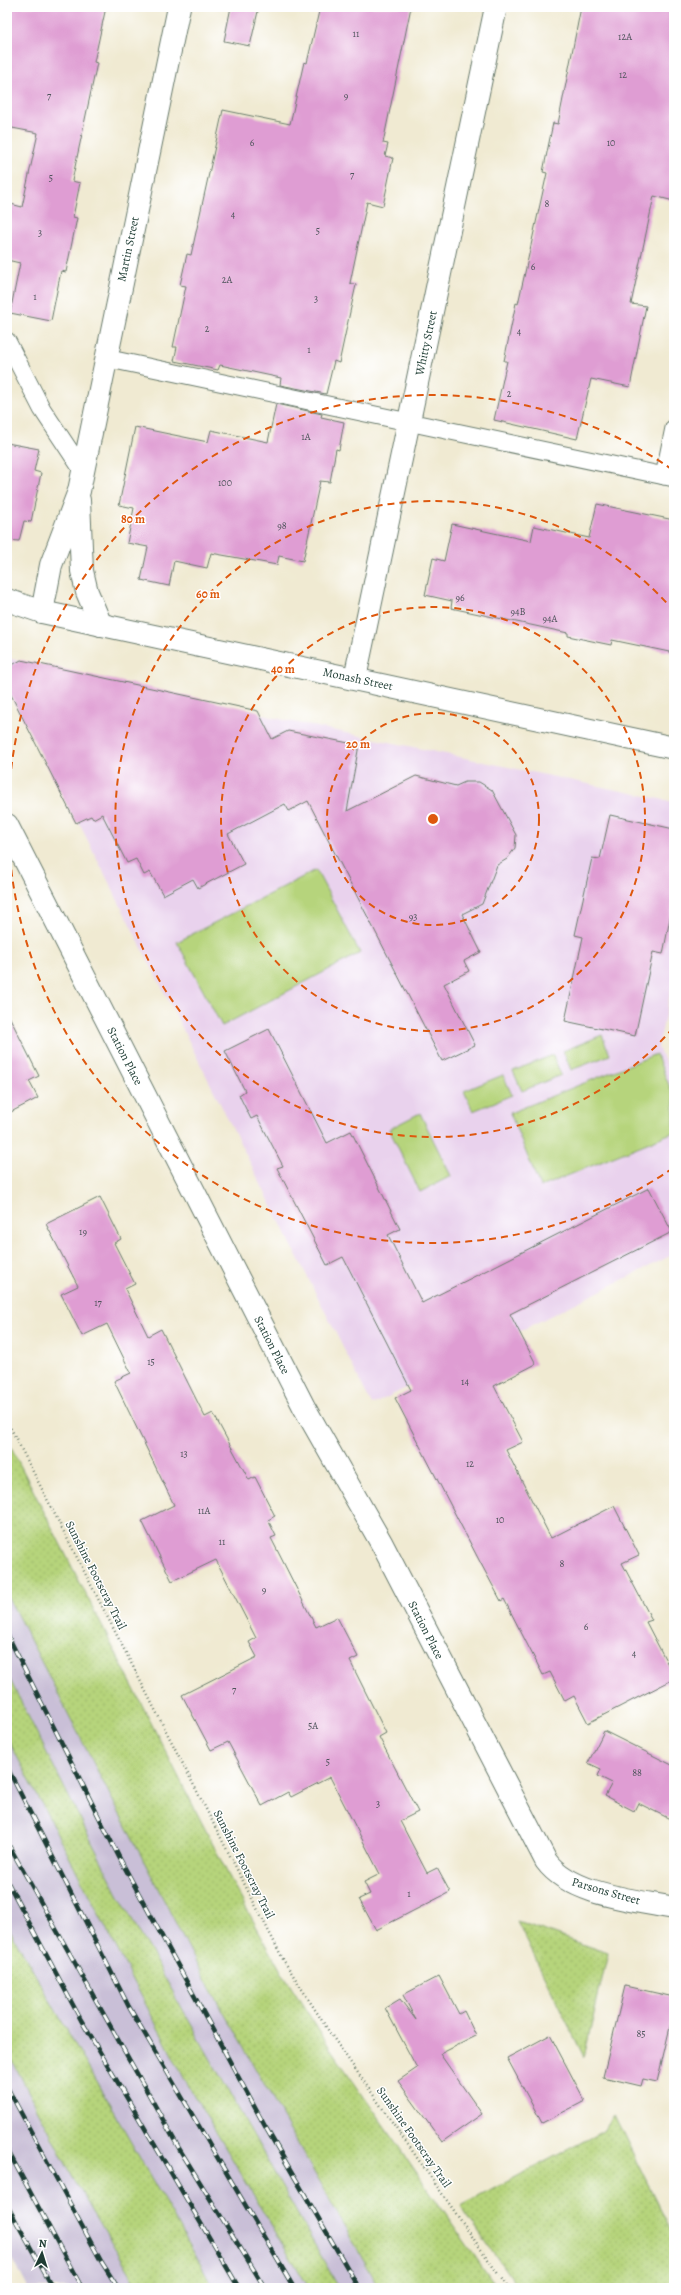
<svg xmlns="http://www.w3.org/2000/svg" width="681" height="2295" viewBox="0 0 681 2295" font-family="Alegreya,serif">
<style>
.built{fill:#e9d2ed}
.industrial{fill:#c9bfd7}
.grass{fill:url(#grass-dots);stroke:#6a8858}
.pitch{fill:#b6d47b;stroke:#6a8858}
.building{fill:#df9dd3}
.lines{fill:none;stroke-linecap:round;stroke-linejoin:round}
.service-casing{stroke:#687a6b;stroke-width:19}
.minor-casing{stroke:#687a6b;stroke-width:24}
.secondary-casing{stroke:#687a6b;stroke-width:24}
.path{stroke:#687a6b;stroke-width:2.5;stroke-dasharray:1 3;stroke-linecap:butt}
.service{stroke:#fff;stroke-width:17}
.minor{stroke:#fff;stroke-width:22}
.secondary{stroke:#fff;stroke-width:22}
.rail-casing{stroke:#1f3d34;stroke-width:4.5}
.rail{stroke:#fff;stroke-width:3;stroke-dasharray:9;stroke-linecap:butt}
.ring{fill:none;stroke:#de580e;stroke-width:2;stroke-dasharray:7 5}
.labels{text-anchor:middle;stroke-width:3;stroke-linejoin:round;paint-order:stroke}
.number-label{font-size:10px;fill:#4f555c}
.street-label{font-size:12px;fill:#1f3d34;stroke:#fff}
.centre{fill:#de580e;stroke:#fff;stroke-width:2}
.ring-label{font-size:12px;text-anchor:middle;font-weight:bold;fill:#de580e;stroke:#fff;stroke-width:3;stroke-linejoin:round;paint-order:stroke}
</style>
<defs>
<pattern id="grass-dots" width="8" height="8" patternUnits="userSpaceOnUse"><rect width="8" height="8" fill="#b6d47b"/><path d="M2 2h.1M6 6h.1" fill="none" stroke="#9cb76b" stroke-width="1.8" stroke-linecap="round"/></pattern>
</defs>
<rect width="100%" height="100%" fill="#fff"/>
<filter id="ink" filterUnits="userSpaceOnUse"><feTurbulence type="fractalNoise" baseFrequency=".025" numOctaves="2"/><feDisplacementMap in="SourceGraphic" scale="8" xChannelSelector="R" yChannelSelector="G"/><feConvolveMatrix kernelMatrix="1 2 1 2 8 2 1 2 1" color-interpolation-filters="sRGB"/></filter>
<filter id="wash" filterUnits="userSpaceOnUse"><feTurbulence type="fractalNoise" baseFrequency=".012" numOctaves="4" result="noise"/><feDisplacementMap in="SourceGraphic" scale="16" xChannelSelector="R" yChannelSelector="G"/><feGaussianBlur stdDeviation="0.9" result="paint"/><feColorMatrix in="noise" values="0 0 0 0 0 0 0 0 0 0 0 0 0 0 0 0 0 1.4 0 .05"/><feComposite in="paint" operator="in"/></filter>
<g filter="url(#wash)">
<rect width="100%" height="100%" fill="#f0ead2"/>
<path class="built" d="M7 658 289 721 674 802V976L658 1048 674 1077V1254L372 1405 80 825 7 690Z"/>
<g class="industrial">
<path d="M7 1595 203 1976 379 2288H339L118 1894 7 1674Z"/>
<path d="M7 1737 184 2078 309 2288H214L14 1938 7 1925Z"/>
<path d="M7 2050 73 2178 139 2288H28L7 2248Z"/>
</g>
<g class="grass">
<path d="M7 1439 233 1884 281 1971 330 2048 497 2288 379 2287 203 1976 7 1595Z"/>
<path d="M7 1674 118 1894 339 2288H309L184 2078 7 1737Z"/>
<path d="M517 1921 608 1953 584 2057Z"/>
<path d="M7 1925 214 2288H139L73 2178 7 2050Z"/>
<path d="M614 2115 674 2237V2288H518L461 2206 603 2131Z"/>
</g>
<g class="pitch">
<path d="M316 870 360 953 222 1026 177 942Z"/>
<path d="M602 1035 610 1055 571 1070 563 1051Z"/>
<path d="M656 1054 674 1097V1132L540 1187 510 1113Z"/>
<path d="M553 1055 561 1075 522 1091 513 1071Z"/>
<path d="M503 1075 512 1095 473 1111 464 1091Z"/>
<path d="M420 1113 451 1176 420 1192 389 1129Z"/>
</g>
<g id="blocks">
<g class="building">
<path d="M7 7H106L94 62 97 63 72 181 80 183 73 217 77 218 66 272 61 271 51 321 10 313 20 263 7 260V203L22 207 38 133 7 127Z"/>
<path d="M231 7H259L250 46 224 41Z"/>
<path d="M320 7H411L383 143 388 144 385 156 393 158 383 206 367 202 350 283 356 285 350 312 339 363 334 361 326 394 280 385 281 378 220 365 218 370 174 361 177 347H173L186 286 180 285 187 254 191 255 223 110 290 124 304 62 307 63Z"/>
<path d="M581 7H674V201L654 196 631 304 646 306 630 387 591 379 577 439 494 420 507 361H504L516 303 518 304 547 173 543 172 553 123 558 124Z"/>
<path d="M276 404 322 414 321 417 344 422 339 450 336 449 330 482 320 481 303 561 279 556 277 565 211 553 207 568 174 561 169 586 141 580 148 547 127 543 134 508 119 505 135 427 208 442 211 430 268 442Z"/>
<path d="M7 443 39 449 34 471 41 473 31 522 24 521 19 541 7 540Z"/>
<path d="M597 504 674 520V653L612 640 611 645 568 636V633L451 608 452 601 425 595 433 558 444 561 452 524 531 541 534 526 589 538Z"/>
<path d="M21 660 258 711 272 739 288 731 359 745 347 811 416 776 456 786 465 782H479L492 790 516 835 515 848 507 859 497 865 482 904 462 914 481 952 464 961 469 971 444 984 475 1045 442 1061 308 801 289 811 285 804 228 834 244 864 198 888 193 879 163 895 150 872 144 875 136 859 127 863 102 814 93 819 91 816 76 823 7 687V668Z"/>
<path d="M610 815 674 829V898L663 954 653 952 635 1036 565 1021 583 937 575 935 592 858 600 859Z"/>
<path d="M7 1012 39 1076 29 1081 38 1098 7 1114Z"/>
<path d="M269 1029 327 1143 351 1131 400 1229 388 1235 422 1303 649 1188 672 1232 510 1314 536 1364 494 1386 523 1442 506 1450 551 1538 614 1506 639 1555 622 1563 652 1620 646 1622 674 1676V1679L588 1723 574 1696 565 1701 550 1672 543 1675 504 1599 501 1601 479 1560 395 1398 411 1390 343 1257 327 1265 277 1168 283 1166 257 1116 251 1119 239 1095 245 1091 225 1051Z"/>
<path d="M100 1197 121 1239 114 1243 135 1284 125 1289 148 1336 161 1329 205 1417 213 1413 249 1480 255 1477 275 1516 268 1520 276 1536 271 1538 316 1627 337 1617 358 1657 350 1661 386 1733 379 1737 418 1812 400 1821 427 1873 437 1868 450 1892 376 1930 359 1899 370 1894 364 1882 380 1874 330 1777 291 1797 288 1792 262 1806 228 1742 211 1750 182 1695 257 1657 249 1642 256 1638 216 1560 172 1581 142 1521 174 1505 114 1381 131 1373 107 1324 82 1336 61 1294 78 1286 46 1224Z"/>
<path d="M604 1731 674 1766V1821L638 1803 634 1811 605 1796 612 1783 598 1776 601 1769 588 1763Z"/>
<path d="M439 1976 459 2014 464 2011 476 2036 440 2054 482 2114 442 2142 398 2081 417 2068 385 2008 400 1999 416 2020 403 1995Z"/>
<path d="M625 1986 674 1997V2010L657 2082 643 2079 641 2086 603 2077Z"/>
<path d="M550 2035 585 2101 542 2123 507 2058Z"/>
</g>
</g>
</g>
<g filter="url(#ink)">
<use href="#blocks" fill-opacity="0" stroke="#687a6b" stroke-width="1"/>
<g class="lines">
<defs>
<g id="service">
<path d="M7 341 42 409 83 471"/>
<path d="M105 358 674 478"/>
<path d="M664 476 674 428"/>
</g>
<g id="minor">
<path d="M79 500 82 571 87 592 101 625"/>
<path d="M42 612 51 565 79 491 179 7"/>
<path d="M355 678 496 7"/>
<path d="M7 825 304 1407 382 1544 546 1861C571 1895 634 1900 674 1908"/>
</g>
<path id="secondary" d="M7 600 42 612 674 748"/>
</defs>
<use href="#service" class="service-casing"/>
<use href="#minor" class="minor-casing"/>
<use href="#secondary" class="secondary-casing"/>
<path class="path" d="M7 1421 284 1961 330 2033 508 2288"/>
<use href="#service" class="service"/>
<use href="#minor" class="minor"/>
<use href="#secondary" class="secondary"/>
<defs>
<g id="rail">
<path d="M7 1634 119 1857 266 2128 359 2288"/>
<path d="M7 1767 129 2007 294 2288"/>
<path d="M7 1842 180 2150 265 2288"/>
<path d="M7 1881 81 2020 239 2288"/>
<path d="M7 2087 101 2261 118 2288"/>
<path d="M7 2149 82 2288"/>
<path d="M7 2205 53 2288"/>
</g>
</defs>
<use href="#rail" class="rail-casing"/>
<use href="#rail" class="rail"/>
</g>
</g>
<g class="ring">
<circle cx="433" cy="819" r="106"/>
<circle cx="433" cy="819" r="212"/>
<path d="M673 1028A318 318 0 1 1 673 610"/>
<path d="M673 1168A424 424 0 1 1 673 470"/>
</g>
<g class="labels">
<g class="number-label">
<text x="356" y="37">11</text>
<text x="625" y="40">12A</text>
<text x="623" y="78">12</text>
<text x="49" y="99">7</text>
<text x="346" y="99">9</text>
<text x="252" y="146">6</text>
<text x="611" y="146">10</text>
<text x="352" y="178">7</text>
<text x="51" y="181">5</text>
<text x="547" y="207">8</text>
<text x="233" y="218">4</text>
<text x="318" y="234">5</text>
<text x="40" y="236">3</text>
<text x="533" y="270">6</text>
<text x="227" y="283">2A</text>
<text x="35" y="300">1</text>
<text x="316" y="302">3</text>
<text x="207" y="332">2</text>
<text x="519" y="335">4</text>
<text x="309" y="353">1</text>
<text x="509" y="397">2</text>
<text x="306" y="440">1A</text>
<text x="225" y="486">100</text>
<text x="282" y="529">98</text>
<text x="460" y="601">96</text>
<text x="518" y="615">94B</text>
<text x="550" y="622">94A</text>
<text x="413" y="920">93</text>
<text x="83" y="1235">19</text>
<text x="98" y="1306">17</text>
<text x="151" y="1365">15</text>
<text x="465" y="1385">14</text>
<text x="184" y="1457">13</text>
<text x="470" y="1467">12</text>
<text x="204" y="1514">11A</text>
<text x="500" y="1523">10</text>
<text x="222" y="1545">11</text>
<text x="562" y="1567">8</text>
<text x="264" y="1593">9</text>
<text x="586" y="1630">6</text>
<text x="634" y="1657">4</text>
<text x="234" y="1693">7</text>
<text x="313" y="1729">5A</text>
<text x="328" y="1765">5</text>
<text x="637" y="1776">88</text>
<text x="378" y="1807">3</text>
<text x="409" y="1897">1</text>
<text x="641" y="2037">85</text>
</g>
<g class="street-label">
<text transform="translate(128 249) rotate(-78)" y="4">Martin Street</text>
<text transform="translate(426 343) rotate(-78)" y="4">Whitty Street</text>
<text transform="translate(358 679) rotate(12)" y="4">Monash Street</text>
<text transform="translate(125 1056) rotate(63)" y="4">Station Place</text>
<text transform="translate(272 1345) rotate(63)" y="4">Station Place</text>
<text transform="translate(96 1575) rotate(63)" y="4">Sunshine Footscray Trail</text>
<text transform="translate(426 1630) rotate(63)" y="4">Station Place</text>
<text transform="translate(244 1864) rotate(63)" y="4">Sunshine Footscray Trail</text>
<text transform="translate(606 1891) rotate(16)" y="4">Parsons Street</text>
<text transform="translate(414 2137) rotate(55)" y="4">Sunshine Footscray Trail</text>
</g>
</g>
<circle cx="433" cy="819" r="6" class="centre"/>
<g class="ring-label">
<text x="133" y="523">80 m</text>
<text x="208" y="598">60 m</text>
<text x="283" y="673">40 m</text>
<text x="358" y="748">20 m</text>
</g>
<rect width="681" height="2295" fill="none" stroke="#fff" stroke-width="24"/>
<g transform="translate(42 2253) rotate(4)" stroke="#ffffff" stroke-width="3" paint-order="stroke">
<path d="M0-3L7 15L0 10L-7 15Z" fill="#1f3d34"/>
<text y="-6" font-size="11" font-weight="bold" text-anchor="middle" fill="#1f3d34">N</text>
</g>
</svg>
